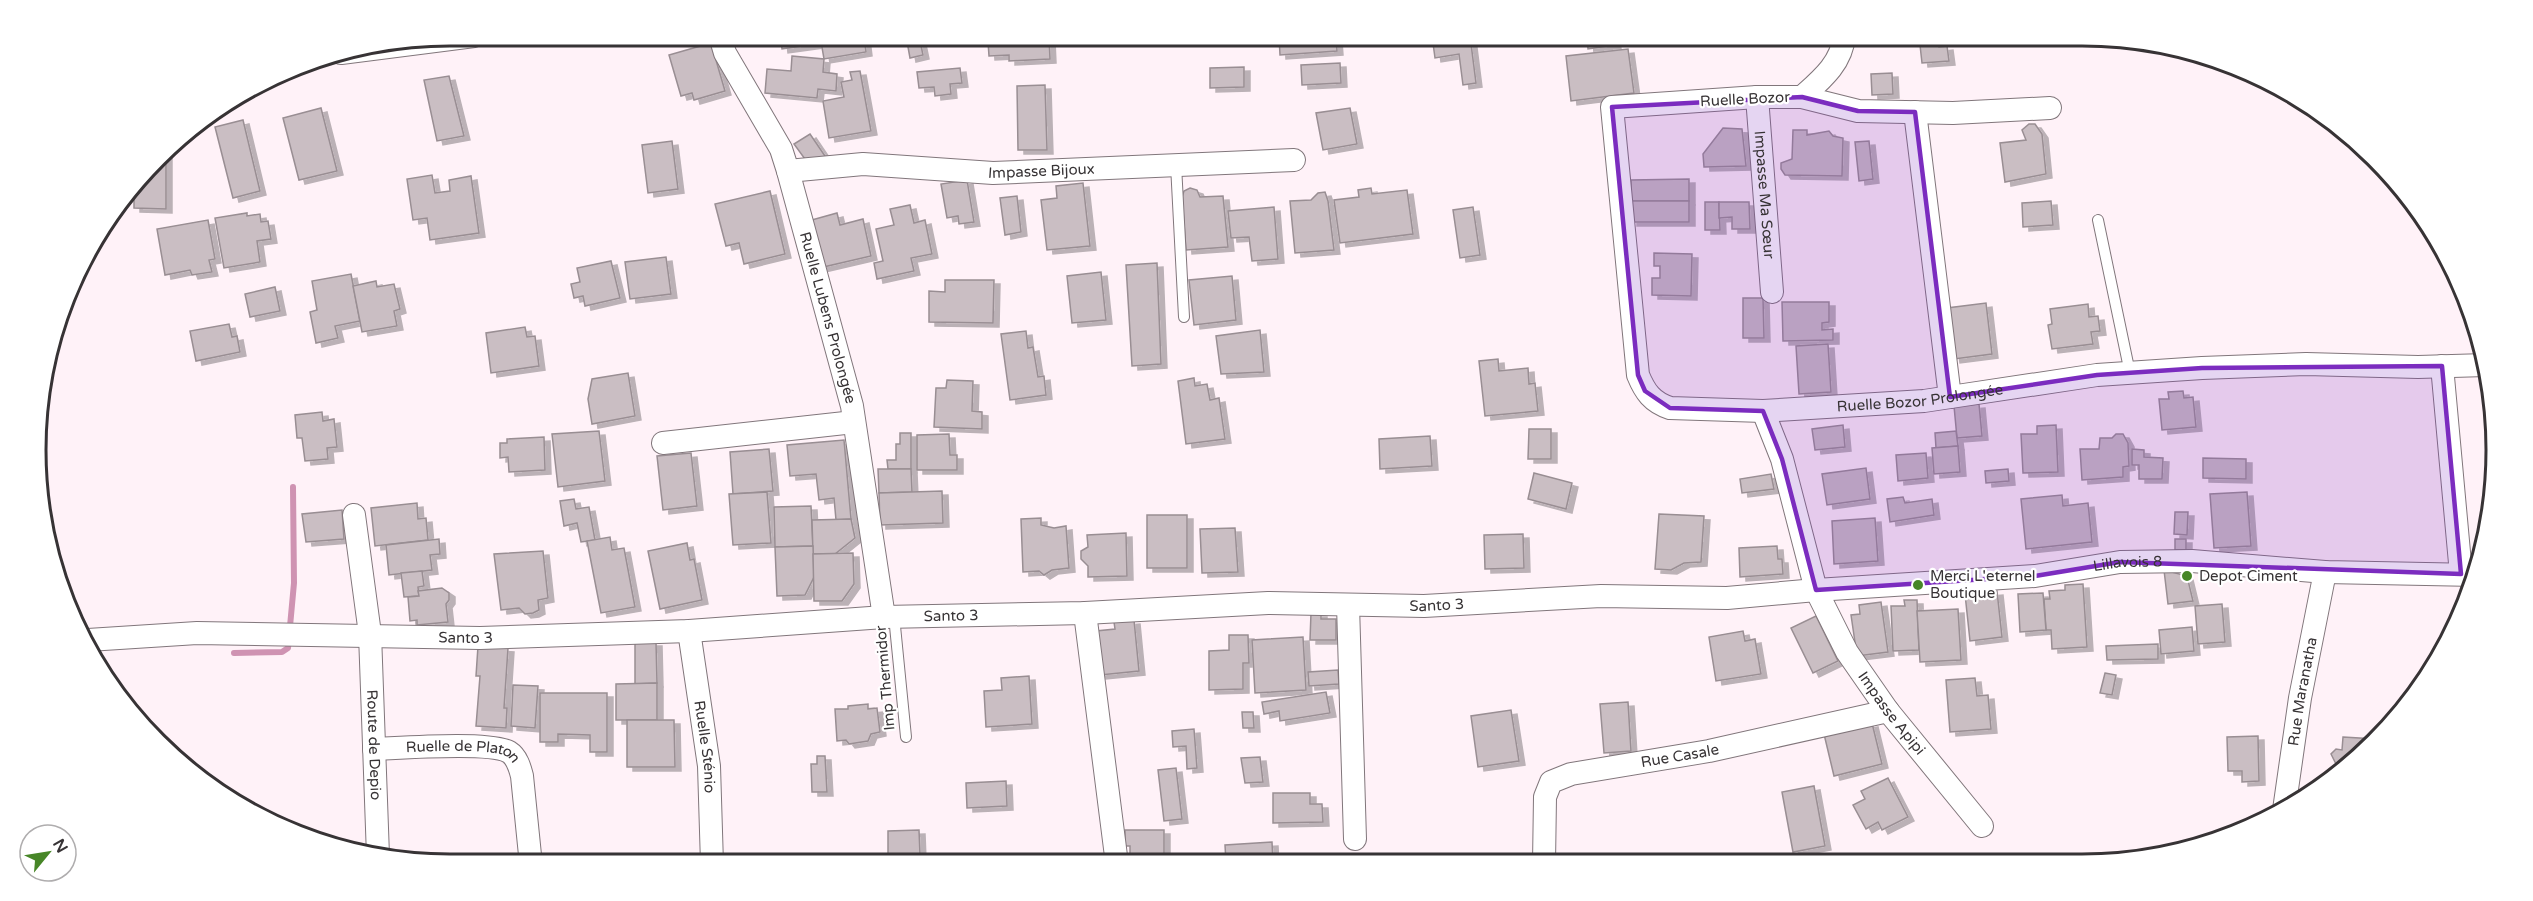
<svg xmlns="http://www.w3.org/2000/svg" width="2533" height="901" viewBox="0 0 2533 901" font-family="'Varela Round',sans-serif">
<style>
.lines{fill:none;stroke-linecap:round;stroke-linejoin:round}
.stream{stroke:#cf93b2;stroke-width:6}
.building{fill:#cabec3;stroke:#998e93;stroke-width:1.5;filter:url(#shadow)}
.lane-casing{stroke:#81767b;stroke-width:12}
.street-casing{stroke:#81767b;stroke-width:24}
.lane{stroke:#fff;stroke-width:10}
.street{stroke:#fff;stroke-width:22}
.marked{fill:#7b2cbf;fill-opacity:0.2;stroke:#7b2cbf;stroke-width:4.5;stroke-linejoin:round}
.poi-dot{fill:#478627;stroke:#fff;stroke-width:2}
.labels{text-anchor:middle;stroke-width:4.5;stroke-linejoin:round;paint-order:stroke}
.street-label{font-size:15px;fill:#373335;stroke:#fff}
.poi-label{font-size:15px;fill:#373335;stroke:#fff;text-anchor:start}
.rim{fill:none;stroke:#373335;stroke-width:3}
</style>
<defs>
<filter id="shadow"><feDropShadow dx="6" dy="4" stdDeviation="0" flood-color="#0004"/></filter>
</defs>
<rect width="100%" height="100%" fill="#fff2f8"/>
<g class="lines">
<path class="stream" d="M234 653 282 652 288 648 294 583 293 487"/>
</g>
<g class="building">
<path d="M773 36H816L817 44 782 49 781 41 774 42Z"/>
<path d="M820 36H864L866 52 824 59Z"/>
<path d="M906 36H919L923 55 910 58Z"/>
<path d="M996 36 1049 37 1050 59 1009 61V55L989 56 988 42H996Z"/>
<path d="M1279 36H1347V37L1336 38 1337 51 1280 55Z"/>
<path d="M1432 36H1470L1476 83 1463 85 1459 54 1435 58Z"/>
<path d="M1587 36H1614L1615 45 1588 49Z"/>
<path d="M1919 36H1937L1939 47 1947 46 1949 61 1922 63Z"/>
<path d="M711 43 725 91 694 100 692 93 681 96 669 55Z"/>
<path d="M1628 49 1634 93 1571 101 1566 56Z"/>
<path d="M792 56 824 59 823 72 837 74 836 91 818 89 817 98 765 93 767 69 791 71Z"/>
<path d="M1340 63 1341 83 1302 85 1301 65Z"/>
<path d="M1244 67V87L1210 88V68Z"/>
<path d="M960 68 962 83 950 84 951 94 935 96 934 87 919 88 917 72Z"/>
<path d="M860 71 871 131 829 138 823 101 844 97 841 82 852 80 850 72Z"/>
<path d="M1892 73 1893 94 1872 95 1871 74Z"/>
<path d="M449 76 464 136 437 141 424 80Z"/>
<path d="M1045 85 1047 150H1018L1017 86Z"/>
<path d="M321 108 337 171 299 180 283 118Z"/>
<path d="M1350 108 1357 144 1323 150 1316 113Z"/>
<path d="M243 120 260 191 233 198 215 127Z"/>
<path d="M2029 124H2035L2042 134 2046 174 2005 182 2000 143 2026 140 2022 130Z"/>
<path d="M1723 128 1742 129 1746 166 1704 167 1703 154Z"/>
<path d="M1793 130H1807V135L1829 131 1833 136 1843 138 1842 176 1785 175 1781 169V163L1792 159Z"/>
<path d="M810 134 825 156 810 166 794 144Z"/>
<path d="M672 141 678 189 648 193 642 145Z"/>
<path d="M1869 141 1873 179 1859 181 1855 142Z"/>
<path d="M166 150V209L134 208V185Z"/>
<path d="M432 175 435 193 450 191 449 180 471 176 479 233 430 240 427 218 413 220 407 179Z"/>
<path d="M1689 179V201H1631V180Z"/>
<path d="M967 180 974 222 959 224 958 216 947 218 941 184Z"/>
<path d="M1083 183 1090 246 1047 250 1041 200 1057 198 1056 186Z"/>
<path d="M1190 188 1197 190 1200 197 1223 196 1228 247 1186 250 1182 197 1184 191Z"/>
<path d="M1371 188 1372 194 1407 190 1413 234 1340 243 1334 200 1359 197 1358 190Z"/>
<path d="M770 191 785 254 744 264 739 243 726 246 715 204Z"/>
<path d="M1325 192 1328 201 1334 250 1295 253 1290 201 1311 200 1318 193Z"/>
<path d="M1017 196 1021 232 1005 235 1000 198Z"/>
<rect x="1631" y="201" width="58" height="21"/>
<path d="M2051 201 2053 225 2023 227 2022 203Z"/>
<path d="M1705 202H1719L1720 230H1705Z"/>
<path d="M1719 202H1749L1750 229H1732V217L1719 218Z"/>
<path d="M910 205 914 223 925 220 932 254 911 258 914 271 877 279 874 263 883 261 876 229 894 225 890 209Z"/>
<path d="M1274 207 1278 259 1252 261 1249 237 1231 238 1228 211Z"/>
<path d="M1473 207 1480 255 1460 258 1453 210Z"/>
<path d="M247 213V216L260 214 261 222 268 221 271 239 257 241 260 262 224 268 215 218Z"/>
<path d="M837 213 840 225 863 219 871 256 819 268 808 221Z"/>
<path d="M208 220 215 259 209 260 212 272 192 275 190 270 165 275 157 229Z"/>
<path d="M1654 253 1692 254 1691 296 1652 295V278H1660V266H1654Z"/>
<path d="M666 257 671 294 630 299 625 262Z"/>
<path d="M611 261 620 298 585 306 583 296 574 298 571 284 580 282 577 268Z"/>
<path d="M1157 263 1161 364 1132 366 1126 265Z"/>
<path d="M1101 272 1106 320 1072 323 1067 276Z"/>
<path d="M351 274 360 321 335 326 338 338 316 343 310 312 317 310 312 281Z"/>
<path d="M1232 276 1236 320 1194 325 1189 280Z"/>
<path d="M945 280H994L993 323 929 322V291L945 292Z"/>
<path d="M376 281 377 287 394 284 400 309 394 311 397 326 362 332 353 286Z"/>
<path d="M275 287 280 311 250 317 245 294Z"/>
<path d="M1743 298H1763L1764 338H1743Z"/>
<path d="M1782 302H1829V322L1822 323V330L1833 329V340L1783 341Z"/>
<path d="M1986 303 1992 354 1954 359 1947 308Z"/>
<path d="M2088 304 2089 317 2098 316 2100 331 2091 332 2093 344 2052 349 2048 325 2052 324 2050 309Z"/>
<path d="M229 324 232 337 237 336 240 352 196 361 190 331Z"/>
<path d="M525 327 527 337 535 336 539 366 491 373 486 333Z"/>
<path d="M1260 330 1264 372 1221 374 1216 336Z"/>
<path d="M1026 331 1028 348 1033 347 1038 377 1044 376 1046 395 1010 400 1001 334Z"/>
<path d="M1828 344 1831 392 1799 394 1796 346Z"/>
<path d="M1498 359 1499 371 1528 368 1529 384 1535 383 1538 411 1485 416 1479 361Z"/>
<path d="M628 373 635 416 592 424 588 399 592 379Z"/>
<path d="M1194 378 1195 386 1207 384 1210 400 1219 398 1225 439 1186 444 1178 381Z"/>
<path d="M947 380 973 381 972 411 982 412V429L934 427 936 388H946Z"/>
<path d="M2183 391 2184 398 2193 397 2196 427 2162 430 2159 399H2169L2168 392Z"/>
<path d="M1979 404 1982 436 1957 438 1954 406Z"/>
<path d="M322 412 323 421 334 419 337 447 327 448 328 459 305 461 302 438H297L295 415Z"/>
<path d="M1843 425 1845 447 1815 450 1812 429Z"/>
<path d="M2056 425 2058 472 2023 473 2021 434H2037V426Z"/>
<path d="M1529 429H1551V459H1528Z"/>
<path d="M599 431 605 481 558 487 552 434Z"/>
<path d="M1956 431 1958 446 1936 448 1935 433Z"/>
<path d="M900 433H911V469H888L887 460H896V444H900Z"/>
<path d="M949 434 950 455H957V470H917V435Z"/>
<path d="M2116 434H2123L2128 443 2129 466 2123 467V477L2082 480 2080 449H2099L2100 438H2112Z"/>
<path d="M1430 436 1432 466 1380 469 1379 439Z"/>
<path d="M544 437 545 470 509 472 508 457 500 458V443H507V439Z"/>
<path d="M844 440 851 519 836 520 834 498 819 500 816 474 790 476 787 445Z"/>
<path d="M1958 446 1960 472 1934 474 1932 448Z"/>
<path d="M769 449 773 491 733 494 730 452Z"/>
<path d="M2132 449 2144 450V457L2163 458 2162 479H2139V465H2132Z"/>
<path d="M691 453 697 506 663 510 657 456Z"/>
<path d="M1926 453 1928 478 1898 481 1896 455Z"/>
<path d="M2203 458 2246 459V479L2203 478Z"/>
<path d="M1866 468 1870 499 1827 505 1822 474Z"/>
<path d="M878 469H911L912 492 879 493Z"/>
<path d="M2008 469 2009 481 1986 483 1985 471Z"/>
<path d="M1534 473 1572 483 1566 509 1528 499Z"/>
<path d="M1771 474 1774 489 1742 493 1740 479Z"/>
<path d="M942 491 943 523 880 525 879 493Z"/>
<path d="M767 492 771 543 733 545 729 494Z"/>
<path d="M2247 492 2251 546 2214 548 2210 494Z"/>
<path d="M2062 495 2063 506 2088 503 2092 542 2026 549 2021 499Z"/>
<path d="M1903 497 1905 503 1932 499 1934 515 1890 522 1887 499Z"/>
<path d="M574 499 576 509 589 507 595 540 581 542 577 523 564 526 560 501Z"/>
<path d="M417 503 418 519 426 518 428 540 375 546 371 508Z"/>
<path d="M811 506 813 546 775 547 774 507Z"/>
<path d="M342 510 344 539 306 542 302 514Z"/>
<path d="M2175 512H2188L2187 535 2174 534Z"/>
<path d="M1659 514 1704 516 1701 562 1684 563 1671 570 1655 569Z"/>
<rect x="1147" y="515" width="40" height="53"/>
<path d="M1041 518V525L1054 528 1066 526 1069 568 1052 570 1044 575 1039 571 1023 572 1021 519Z"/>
<path d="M1875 518 1878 561 1834 564 1832 521Z"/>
<path d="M851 519 855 538 835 554H813L812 520Z"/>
<path d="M1235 528 1238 572 1202 573 1200 529Z"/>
<path d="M1126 533 1127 576 1088 577V566L1081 559V551L1088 547 1087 535Z"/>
<path d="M1523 534 1524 568 1485 569 1484 535Z"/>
<path d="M610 537 612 550 624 548 635 607 601 613 587 541Z"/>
<path d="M439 539 440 554 430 555 432 570 389 575 386 545Z"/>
<rect x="2175" y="539" width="11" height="11"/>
<path d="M687 543 690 560 694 559 702 600 660 609 648 551Z"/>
<path d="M813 546 814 577 805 595 777 596 775 547Z"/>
<path d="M1777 546 1778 559H1782L1783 574 1740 577 1739 548Z"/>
<path d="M543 551 548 598 538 600 539 610 533 613 525 614 519 608 501 610 494 554Z"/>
<path d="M853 553 854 584 842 601H814L813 554Z"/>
<path d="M2164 570 2187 576 2193 601 2168 604Z"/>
<path d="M422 571 424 586 418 587 419 596 404 597 401 573Z"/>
<path d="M2083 584 2087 647 2052 649 2051 630H2046L2044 599H2050L2049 591 2065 590V585Z"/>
<path d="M442 588 449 593V600L446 604 448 622 417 625V620L410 621 408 597 419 596 418 591Z"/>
<path d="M1997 591 2002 637 1970 641 1965 594Z"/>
<path d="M2043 593 2046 630 2020 632 2018 594Z"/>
<path d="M1904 600H1917L1919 650 1893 651 1891 606H1905Z"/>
<path d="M1881 602 1888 652 1857 656 1851 615 1860 614 1859 605Z"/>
<path d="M2222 604 2225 642 2198 644 2195 606Z"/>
<path d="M1958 609 1961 660 1920 662 1917 611Z"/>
<path d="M1311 613H1321V619H1336V640H1310Z"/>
<path d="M1816 616 1838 661 1813 673 1791 628Z"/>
<path d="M1134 620 1139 671 1100 675 1096 631 1115 629 1114 622Z"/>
<path d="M2192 627 2194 651 2161 654 2159 630Z"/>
<path d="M1743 631 1745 641 1755 639 1761 674 1716 681 1709 637Z"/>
<path d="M1229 635H1248L1249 663H1243V689L1209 690V651L1229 650Z"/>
<path d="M1303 637 1306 690 1255 693 1252 640Z"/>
<path d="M635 642H656L657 683 635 684Z"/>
<path d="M2158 644V659L2107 660 2106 646Z"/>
<path d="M478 646 508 648 504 708H507L506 728 476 726 480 676H476Z"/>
<path d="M1338 670 1339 684 1309 686 1308 672Z"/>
<path d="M2105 673 2116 675 2112 695 2100 693Z"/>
<path d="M1029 676 1032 724 986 727 984 691 1002 690 1001 678Z"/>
<path d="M1975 678 1977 696 1988 695 1991 729 1950 732 1946 680Z"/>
<path d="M657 683V720H616V684Z"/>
<path d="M513 685 538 686 535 728 511 726Z"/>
<path d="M1326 692 1330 713 1280 721 1279 711 1264 714 1262 702Z"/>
<path d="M540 693H607V752H590V735L558 734V742H540Z"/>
<path d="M1628 702 1631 751 1604 753 1600 704Z"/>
<path d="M868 704V709L877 708 880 732 871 734 868 741 849 744 846 740 837 741 835 709H848V706Z"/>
<path d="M1511 710 1519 761 1478 767 1471 716Z"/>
<path d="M1242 712H1253L1254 728H1243Z"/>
<path d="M627 720H674L675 767H627Z"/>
<path d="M1872 723 1882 764 1834 776 1824 734Z"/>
<path d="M1194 729 1197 768 1187 769 1186 746 1173 747 1172 731Z"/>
<path d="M2258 736 2259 781 2242 782V771H2228L2227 737Z"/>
<path d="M2343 737 2375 739 2356 762 2350 766H2337L2331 754 2336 749 2342 750Z"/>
<path d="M817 756H825L827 792H812L811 764H817Z"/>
<path d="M1260 757 1263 782 1245 783 1241 758Z"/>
<path d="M1176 768 1182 819 1164 821 1158 770Z"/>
<path d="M1888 778 1908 817 1882 830 1878 822 1866 829 1853 805 1865 799 1861 791Z"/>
<path d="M1006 781 1007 806 967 808 966 783Z"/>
<path d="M1814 786 1825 846 1793 852 1782 792Z"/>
<path d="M1273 793H1310V804H1322L1323 822 1273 823Z"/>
<path d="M919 830 920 855 888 856V831Z"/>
<path d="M1125 830H1164V857L1130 858V846H1125Z"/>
<path d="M1272 842 1273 863H1226L1225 845Z"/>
</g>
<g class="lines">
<defs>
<g id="lane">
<path d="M1176 165 1184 317"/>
<path d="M2098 220 2130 373"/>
<path d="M894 616 906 737"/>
</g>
<g id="street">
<path id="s1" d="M720 36 725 53 781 149 788 171 852 406 884 617"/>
<path id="s2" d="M1844 36C1842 63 1821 80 1802 97H1757L1612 107 1638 375C1645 392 1652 402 1670 408L1763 411 1924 401 2097 375 2202 368 2306 364 2418 367 2486 365"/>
<path d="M341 53 474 36"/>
<path id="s3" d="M1757 97 1772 292"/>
<path d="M1802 97 1858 111 1953 113 2050 108"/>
<path d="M1915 112 1950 397"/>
<path id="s4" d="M788 171 863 164 993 173 1294 160"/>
<path d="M2442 366 2461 574"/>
<path id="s5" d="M1763 411 1782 459 1816 590 1847 652 1888 711 1982 826"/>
<path d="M663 443 854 422"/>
<path id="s6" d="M354 515 370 634 378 856"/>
<path d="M1348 605 1355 839"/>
<path d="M1085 613 1117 864"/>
<path id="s7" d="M689 631 709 766 712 864"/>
<path id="s8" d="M88 640 197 633 480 638 689 631 884 617 1085 613 1268 603 1424 606 1601 596 1727 598 1816 590 2035 576 2120 562 2192 561 2325 572 2476 575"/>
<path id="s9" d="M374 749C400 748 490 741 509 752 517 757 520 768 522 776L531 865"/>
<path id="s10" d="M2284 810 2300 698 2325 572"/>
<path id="s11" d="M1544 863 1545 797 1551 782 1571 774 1709 751 1888 711"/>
</g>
</defs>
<use href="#lane" class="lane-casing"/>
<use href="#street" class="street-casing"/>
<use href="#lane" class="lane"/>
<use href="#street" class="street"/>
</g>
<path class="marked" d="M1802 97 1858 111 1915 112 1950 397 2097 375 2202 368 2442 366 2461 574 2120 562 2035 576 1816 590 1782 459 1763 411 1670 408 1645 391 1638 375 1612 107Z"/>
<g class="poi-dot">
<circle cx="2187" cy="576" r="6"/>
<circle cx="1918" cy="585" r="6"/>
</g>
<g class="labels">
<g class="street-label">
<text transform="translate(1745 99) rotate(-3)" y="5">Ruelle Bozor</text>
<text dy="5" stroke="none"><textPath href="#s4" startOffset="254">Impasse Bijoux</textPath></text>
<text dy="5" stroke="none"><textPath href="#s3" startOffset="98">Impasse Ma Sœur</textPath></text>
<text dy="5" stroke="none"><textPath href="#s1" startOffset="304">Ruelle Lubens Prolongée</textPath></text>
<text dy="5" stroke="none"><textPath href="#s2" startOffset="834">Ruelle Bozor Prolongée</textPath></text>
<text dy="5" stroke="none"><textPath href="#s8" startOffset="2043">Lillavois 8</textPath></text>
<text dy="5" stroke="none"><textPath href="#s8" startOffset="1350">Santo 3</textPath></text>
<text dy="5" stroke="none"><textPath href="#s8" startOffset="864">Santo 3</textPath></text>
<text dy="5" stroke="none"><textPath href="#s8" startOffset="378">Santo 3</textPath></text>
<text transform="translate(885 678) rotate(-95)" y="5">Imp Thermidor</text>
<text dy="5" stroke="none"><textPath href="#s10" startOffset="120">Rue Maranatha</textPath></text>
<text dy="5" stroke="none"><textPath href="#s5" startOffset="332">Impasse Apipi</textPath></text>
<text dy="5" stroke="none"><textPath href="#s6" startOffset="231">Route de Depio</textPath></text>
<text dy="5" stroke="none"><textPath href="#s7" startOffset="117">Ruelle Sténio</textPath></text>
<text dy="5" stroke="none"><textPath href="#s11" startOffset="214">Rue Casale</textPath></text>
<text dy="5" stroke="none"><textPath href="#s9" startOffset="90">Ruelle de Platon</textPath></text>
</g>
<g class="poi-label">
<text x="1930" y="581">Merci L'eternel<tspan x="1930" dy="17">Boutique</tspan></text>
<text x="2199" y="581">Depot Ciment</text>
</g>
</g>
<path d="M0 0H2533V901H0ZM450 46H2082A404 404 0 0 1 2486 450V450A404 404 0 0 1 2082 854H450A404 404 0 0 1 46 450V450A404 404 0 0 1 450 46Z" fill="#fff" fill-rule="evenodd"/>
<path class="rim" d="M450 46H2082A404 404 0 0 1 2486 450V450A404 404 0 0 1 2082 854H450A404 404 0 0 1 46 450V450A404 404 0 0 1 450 46Z"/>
<g transform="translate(48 853) rotate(60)"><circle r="28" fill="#ffffff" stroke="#afadae" stroke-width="1.5"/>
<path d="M0-4.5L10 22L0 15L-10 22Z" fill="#478627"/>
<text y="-9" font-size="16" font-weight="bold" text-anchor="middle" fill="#373335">N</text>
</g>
</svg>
